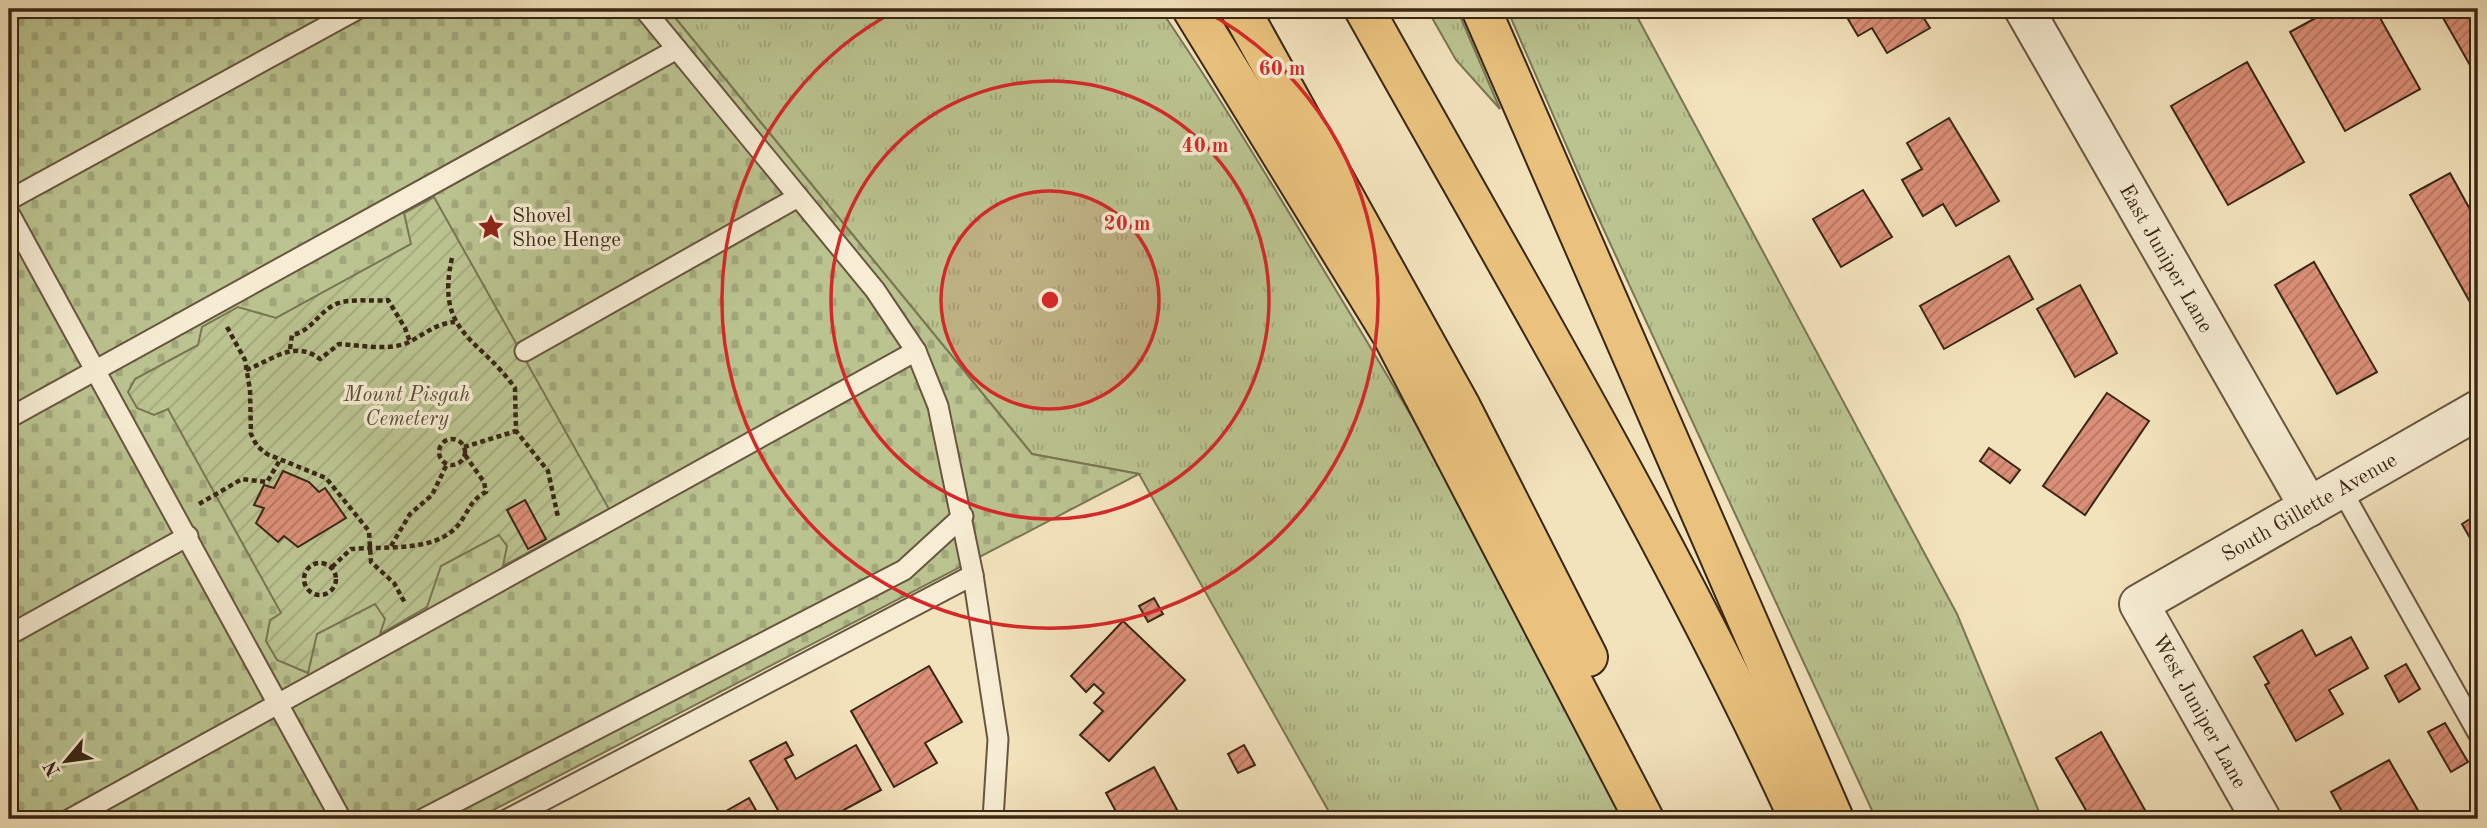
<svg xmlns="http://www.w3.org/2000/svg" width="2487" height="828" viewBox="0 0 2487 828" font-family="'Old Standard TT',serif">
<style>
.grass{fill:url(#grass-tufts);stroke:#7a7653;stroke-width:2}
.cemetery{fill:url(#cemetery-stones);stroke:#7a7653;stroke-width:2}
.garden{fill:url(#garden-furrows);stroke:#7a7653;stroke-width:2}
.building{fill:url(#building-hatch);stroke:#392715;stroke-width:2}
.lines{fill:none;stroke-linecap:round;stroke-linejoin:round}
.lane-casing{stroke:#68563f;stroke-width:23}
.street-casing{stroke:#68563f;stroke-width:42}
.highway-casing{stroke:#392715;stroke-width:42}
.path{stroke:#392715;stroke-width:4.5;stroke-dasharray:5 3.5;stroke-linecap:butt}
.lane{stroke:#f7edd4;stroke-width:19}
.street{stroke:#f7edd4;stroke-width:38}
.highway{stroke:#eac27e;stroke-width:38}
.ring{fill:none;stroke:#d62828;stroke-width:3.5}
.labels{text-anchor:middle;stroke-width:7;stroke-linejoin:round;paint-order:stroke}
.poi-label{font-size:21px;fill:#392715;stroke:#f7edd4;text-anchor:start}
.street-label{font-size:21px;fill:#392715;stroke:#f7edd4}
.park-label{font-size:21px;font-style:italic;fill:#5a4e34;stroke:#f7edd4}
.centre{fill:#d62828;stroke:#f7edd4;stroke-width:3.5}
.ring-label{font-size:21px;text-anchor:middle;font-weight:bold;fill:#d62828;stroke:#f7edd4;stroke-width:7;stroke-linejoin:round;paint-order:stroke}
</style>
<defs>
<pattern id="grass-tufts" width="24" height="20" patternUnits="userSpaceOnUse" patternTransform="scale(1.75)"><rect width="24" height="20" fill="#bbc491"/><path d="M3 7l-1-3M5 7V3M7 7l1-3M15 17l-1-3M17 17v-4M19 17l1-3" fill="none" stroke="#a2a87c"/></pattern>
<pattern id="cemetery-stones" width="16" height="16" patternUnits="userSpaceOnUse" patternTransform="scale(1.75)"><rect width="16" height="16" fill="#bbc491"/><path d="M2 7V4a2 2 0 0 1 4 0v3zM10 15v-3a2 2 0 0 1 4 0v3z" fill="#a2a87c"/></pattern>
<pattern id="garden-furrows" width="10" height="10" patternUnits="userSpaceOnUse" patternTransform="scale(1.75)"><rect width="10" height="10" fill="#bbc491"/><path d="M-1 1l2-2M0 10L10 0M9 11l2-2" fill="none" stroke="#a2a87c"/></pattern>
<pattern id="building-hatch" width="6" height="6" patternUnits="userSpaceOnUse" patternTransform="scale(1.75)"><rect width="6" height="6" fill="#dc8f78"/><path d="M-1 1l2-2M0 6l6-6M5 7l2-2" fill="none" stroke="#b37561"/></pattern>
</defs>
<rect width="100%" height="100%" fill="#f3e3bd"/>
<filter id="stains"><feTurbulence type="fractalNoise" baseFrequency=".00286" numOctaves="4"/><feColorMatrix values="0 0 0 0 .2 0 0 0 0 .09 0 0 0 0 .02 0 0 0 .5 -.17"/></filter>
<radialGradient id="worn" r=".72"><stop offset=".6" stop-color="#630" stop-opacity="0"/><stop offset="1" stop-color="#630" stop-opacity=".3"/></radialGradient>
<g class="grass">
<path d="M668 9H1160C1228 108 1288 212 1351 315 1450 480 1549 646 1634 819H1333L1139 474 1032 454Z"/>
<path d="M1427 9H1457L1500 109 1456 60Z"/>
<path d="M1507 9H1633L1957 614 2042 819H1876L1591 202Z"/>
</g>
<path class="cemetery" d="M9 9H668L1032 454 1139 474 476 819H9Z"/>
<path class="garden" d="M434 197 609 509 503 566 507 546 499 535 441 566 427 607 380 634 385 619 375 604 317 634 308 673 277 660 266 641 270 620 281 613 168 409 154 415 137 408 128 392 135 379 198 345 202 327 238 307 276 318 411 244 404 213Z"/>
<g class="building">
<path d="M1842 9H1918L1930 28 1887 53 1872 28 1858 36Z"/>
<path d="M2332 9H2375L2420 89 2345 131 2290 32Z"/>
<path d="M2438 9H2478V63L2471 67Z"/>
<path d="M2247 62 2304 162 2228 205 2171 106Z"/>
<path d="M1949 118 1999 201 1956 226 1943 204 1923 216 1902 180 1922 169 1907 143Z"/>
<path d="M2450 173 2478 224V309L2475 311 2410 195Z"/>
<path d="M1863 190 1892 237 1841 267 1813 219Z"/>
<path d="M2009 256 2033 299 1944 349 1920 306Z"/>
<path d="M2314 262 2377 372 2337 394 2275 285Z"/>
<path d="M2080 285 2117 353 2075 377 2037 309Z"/>
<path d="M2107 393 2149 421 2085 515 2043 486Z"/>
<path d="M1989 448 2020 470 2010 483 1980 461Z"/>
<path d="M283 471 309 482 319 492 325 488 346 518 298 547 284 536 278 542 256 523 264 508 254 505 264 485 274 488Z"/>
<path d="M525 500 546 539 528 549 507 510Z"/>
<path d="M2478 514V552L2462 524Z"/>
<path d="M1154 598 1163 614 1148 622 1139 606Z"/>
<path d="M1123 621 1185 680 1109 761 1080 735 1103 711 1094 703 1104 693 1094 684 1086 692 1071 676Z"/>
<path d="M2302 630 2316 656 2351 637 2368 668 2329 690 2343 714 2296 741 2265 685 2269 683 2254 657Z"/>
<path d="M2406 664 2420 689 2399 702 2385 676Z"/>
<path d="M929 666 962 722 925 743 937 763 894 787 851 711Z"/>
<path d="M2445 723 2468 762 2451 772 2428 732Z"/>
<path d="M2101 732 2150 819H2091L2056 758Z"/>
<path d="M786 742 793 755 785 759 796 779 856 745 881 790 827 819H783L750 761Z"/>
<path d="M1244 745 1255 765 1238 773 1228 754Z"/>
<path d="M2389 760 2423 819H2346L2331 792Z"/>
<path d="M1154 767 1182 819H1120L1106 793Z"/>
<path d="M749 798 761 819H712Z"/>
</g>
<g class="lines">
<defs>
<g id="lane">
<path d="M644 9 875 290 916 351 938 406 973 575"/>
<path d="M9 200 358 9"/>
<path d="M9 213 341 819"/>
<path d="M525 351 798 197"/>
<path d="M9 418 677 49"/>
<path d="M2341 489 2478 733"/>
<path d="M9 635 188 536"/>
<path d="M70 819 916 351"/>
<path d="M423 819 904 570 963 516"/>
<path d="M508 819 973 575 998 739 993 819"/>
</g>
<g id="street">
<path id="s1" d="M2024 9 2309 507"/>
<path id="s2" d="M2261 819 2139 604 2478 410"/>
</g>
<g id="highway">
<path d="M1192 9 1392 335 1644 819"/>
<path d="M1240 9 1461 407 1588 657"/>
<path d="M1364 9C1513 276 1671 541 1799 819"/>
<path d="M1481 9 1834 819"/>
</g>
</defs>
<use href="#lane" class="lane-casing"/>
<use href="#street" class="street-casing"/>
<use href="#highway" class="highway-casing"/>
<g class="path">
<path d="M452 258C435 334 479 337 515 388L516 431 548 471 558 517"/>
<path d="M227 327 245 360 250 390 251 434 257 446 267 454 326 478 369 531 371 562 394 583 405 603"/>
<path d="M290 349 292 335C311 331 316 316 332 306 347 297 370 302 388 300L405 328 410 342"/>
<path d="M246 370C273 360 294 339 320 359L339 344C360 345 391 352 411 341 428 332 435 324 455 322"/>
<circle cx="452" cy="452" r="13"/>
<path d="M464 447 516 431"/>
<path d="M199 504 242 479 267 482 280 460"/>
<path d="M391 546 410 514 432 495 447 464"/>
<circle cx="320" cy="579" r="16"/>
<path d="M332 567 351 549C382 546 425 552 451 532 467 520 467 501 486 492L484 482 465 455"/>
</g>
<use href="#lane" class="lane"/>
<use href="#street" class="street"/>
<use href="#highway" class="highway"/>
</g>
<circle cx="1050" cy="300" r="109" fill="#d62828" fill-opacity=".12"/>
<g class="ring">
<circle cx="1050" cy="300" r="109"/>
<circle cx="1050" cy="300" r="219"/>
<path d="M1201 9A328 328 0 1 1 899 9"/>
</g>
<defs>
<symbol id="sight-bare" viewBox="-9 -9 18 18"><path d="M0-6L1.8-2.2L6-1.7L2.9 1.2L3.7 5.4L0 3.3L-3.7 5.4L-2.9 1.2L-6-1.7L-1.8-2.2Z" fill="#8f2418" stroke="#f7edd4" stroke-width="2.5" paint-order="stroke"/></symbol>
</defs>
<g fill-rule="evenodd">
<use href="#sight-bare" x="472" y="208" width="38" height="38"/>
</g>
<g class="labels">
<g class="poi-label">
<text x="512" y="222">Shovel<tspan x="512" dy="24">Shoe Henge</tspan></text>
</g>
<g class="street-label">
<text dy="7" stroke="none"><textPath href="#s1" startOffset="287">East Juniper Lane</textPath></text>
<text dy="7" stroke="none"><textPath href="#s2" startOffset="443">South Gillette Avenue</textPath></text>
<text transform="translate(2200 711) rotate(61)" y="7">West Juniper Lane</text>
</g>
<g class="park-label">
<text x="407" y="401">Mount Pisgah<tspan x="407" dy="24">Cemetery</tspan></text>
</g>
</g>
<circle cx="1050" cy="300" r="10" class="centre"/>
<g class="ring-label">
<text x="1282" y="75">60 m</text>
<text x="1205" y="152">40 m</text>
<text x="1127" y="230">20 m</text>
</g>
<rect width="2487" height="828" fill="none" stroke="#f3e3bd" stroke-width="35"/>
<rect x="10" y="10" width="2466" height="807" fill="none" stroke="#392715" stroke-width="3.5"/>
<rect x="18" y="18" width="2452" height="793" fill="none" stroke="#392715" stroke-width="2"/>
<g transform="translate(66 761) rotate(241)" stroke="#f7edd4" stroke-width="5" paint-order="stroke">
<path d="M0-5L12 26L0 18L-12 26Z" fill="#392715"/>
<text y="-10" font-size="19" font-weight="bold" text-anchor="middle" fill="#392715">N</text>
</g>
<rect width="100%" height="100%" filter="url(#stains)"/>
<rect width="100%" height="100%" fill="url(#worn)"/>
</svg>
